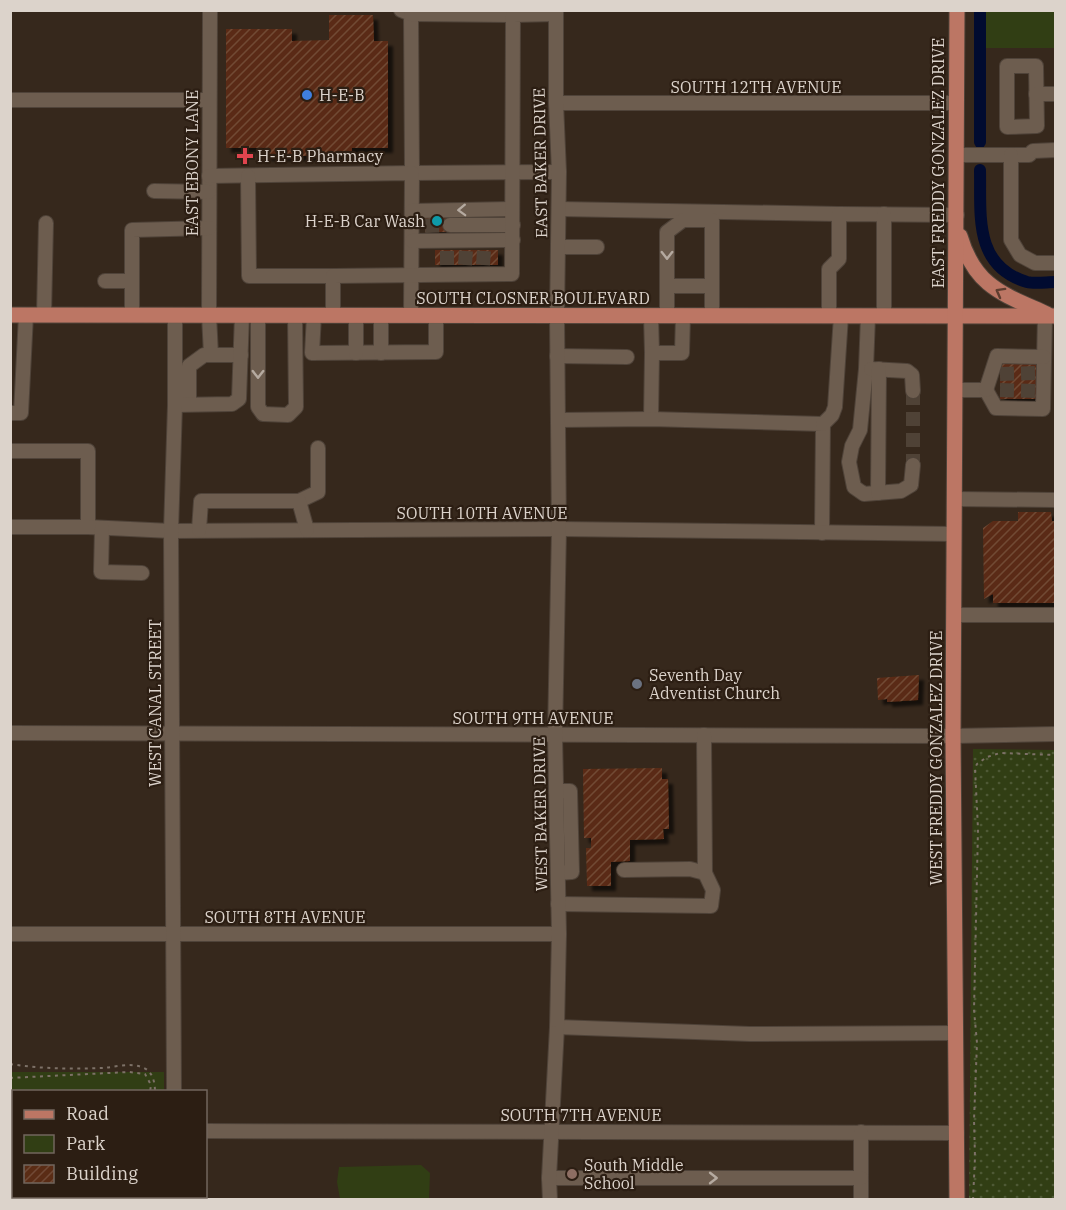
<svg xmlns="http://www.w3.org/2000/svg" width="1066" height="1210" viewBox="0 0 1066 1210" font-family="'IBM Plex Serif',serif">
<style>
.grass{fill:url(#grass-dots)}
.park{fill:#313e14}
.lines{fill:none;stroke-linecap:round;stroke-linejoin:round}
.canal{stroke:#010b30;stroke-width:12}
.building{fill:url(#building-hatch);filter:url(#shadow)}
.minor-tunnel{stroke:#4f4236;stroke-width:14;stroke-dasharray:14 7;stroke-linecap:butt}
.minor-casing{stroke:#4f4339;stroke-width:16}
.major-casing{stroke:#4f4339;stroke-width:17}
.path{stroke:#7d7167;stroke-width:2;stroke-dasharray:3 4.5;stroke-linecap:butt}
.minor{stroke:#6d5d4f;stroke-width:14}
.major{stroke:#bc7664;stroke-width:15}
.oneway{stroke:#b5aaa0}
.oneway2{stroke:#5e3d2f}
.shop-dot{fill:#3f7fe0;stroke:#2c1e13;stroke-width:2}
.health-dot{fill:#e0444e;stroke:#2c1e13;stroke-width:2}
.culture-dot{fill:#0f9aa8;stroke:#2c1e13;stroke-width:2}
.worship-dot{fill:#6b7280;stroke:#2c1e13;stroke-width:2}
.education-dot{fill:#8d6e63;stroke:#2c1e13;stroke-width:2}
.labels{text-anchor:middle;stroke-width:4.5;stroke-linejoin:round;paint-order:stroke}
.street-label{font-size:16px;fill:#dcd3cb;stroke:#2c1e13}
.poi-label{font-size:16px;fill:#dcd3cb;stroke:#2c1e13;text-anchor:start}
</style>
<defs>
<pattern id="grass-dots" width="8" height="8" patternUnits="userSpaceOnUse" patternTransform="scale(1.5)"><rect width="8" height="8" fill="#313e14"/><path d="M2 2h.1M6 6h.1" fill="none" stroke="#4e5935" stroke-width="1.8" stroke-linecap="round"/></pattern>
<pattern id="building-hatch" width="6" height="6" patternUnits="userSpaceOnUse" patternTransform="scale(1.5)"><rect width="6" height="6" fill="#5a2c15"/><path d="M-1 1l2-2M0 6l6-6M5 7l2-2" fill="none" stroke="#714a36"/></pattern>
<filter id="shadow"><feDropShadow dx="5" dy="5" stdDeviation="1.5" flood-color="#0009"/></filter>
</defs>
<rect width="100%" height="100%" fill="#36281c"/>
<path class="grass" d="M973 749 1055 750V1199H969Z"/>
<g class="park">
<rect x="981" y="11" width="74" height="37"/>
<path d="M11 1072H164V1091L14 1092V1156H11Z"/>
<path d="M421 1165 430 1173 429 1199H340L337 1182 339 1167Z"/>
</g>
<g class="lines">
<g class="canal">
<path d="M980 10V142"/>
<path d="M980 170C981 214 973 266 1027 282 1035 284 1047 282 1056 282"/>
</g>
</g>
<g class="building">
<path d="M329 15H373L374 41H388V148H352V156H266V148H226V29H292V41L329 40Z"/>
<rect x="425" y="217" width="25" height="15"/>
<rect x="435" y="250" width="63" height="15"/>
<rect x="1000" y="359" width="36" height="40"/>
<path d="M1018 512H1051L1052 521H1056V603H993V594L984 599 983 528 993 521H1018Z"/>
<path d="M919 675 918 700 887 702V699L878 700 877 678Z"/>
<path d="M662 768V779H668L669 829H663L664 839 630 840V861L611 862V886H587L586 848H591V838H584L583 769Z"/>
</g>
<g class="lines">
<g class="minor-tunnel">
<path d="M425 226 450 225"/>
<path d="M447 265V250"/>
<path d="M465 265 466 250"/>
<path d="M483 265 484 250"/>
<path d="M1000 374 1036 373"/>
<path d="M1000 390 1036 391"/>
<path d="M913 391V465"/>
</g>
<defs>
<g id="minor">
<path d="M210 10 209 315 211 355"/>
<path d="M401 10 411 14 412 173 559 172"/>
<path d="M411 14 513 15"/>
<path d="M1007 66H1036L1037 126 1007 127Z"/>
<path d="M1036 94H1056"/>
<path d="M10 100H209"/>
<path d="M556 103H956"/>
<path d="M957 155H1029L1033 151 1056 150"/>
<path d="M1011 155V240L1020 255 1035 263H1056"/>
<path d="M209 176 412 173 411 315"/>
<path d="M248 176 249 276H333"/>
<path d="M154 191 209 192"/>
<path d="M559 209 839 214"/>
<path d="M412 211 512 209"/>
<path d="M450 225H513"/>
<path d="M412 241 513 240"/>
<path d="M558 247H597"/>
<path d="M105 281H132"/>
<path d="M667 286H712"/>
<path d="M44 315 46 223"/>
<path d="M132 315V230L209 228"/>
<path d="M258 315V407L263 414 288 415 296 407 295 315"/>
<path d="M314 315 312 353 436 352V315"/>
<path d="M333 315V276L512 274 513 15 556 14"/>
<path d="M356 315V353"/>
<path d="M651 316 652 353"/>
<path d="M667 316V232L683 220H712V316"/>
<path d="M829 316V269L839 259V214L957 215"/>
<path d="M868 316 866 369 860 430 852 446 849 462 854 487 864 494 901 491 911 485 913 465"/>
<path d="M884 316V214"/>
<path d="M381 353V315"/>
<path d="M557 356 627 357"/>
<path d="M871 369 907 371 912 375 913 391"/>
<path d="M955 390H986L996 408 1043 409 1045 316"/>
<path d="M986 390 997 356 1044 357"/>
<path d="M189 404V366L204 355H241"/>
<path d="M175 405 232 404 239 399 242 315"/>
<path d="M10 413H21L26 315"/>
<path d="M651 419 652 353H682L683 316"/>
<path d="M558 420 651 419 823 424 822 533"/>
<path d="M823 424 832 415 835 407 841 316"/>
<path d="M10 451H88V527"/>
<path d="M878 493 879 369"/>
<path d="M954 499 1056 500"/>
<path d="M299 501 318 492V448"/>
<path d="M10 527H88L171 531 559 529 954 534"/>
<path d="M102 528 101 572 142 573"/>
<path d="M199 530 201 501H299L307 530"/>
<path d="M954 615H1056"/>
<path d="M10 733 953 736 1056 734"/>
<path d="M556 791H570L572 872 558 873"/>
<path d="M624 870 690 869 705 873"/>
<path d="M558 904 711 906 713 890 705 873 704 735"/>
<path d="M10 934H559"/>
<path d="M557 1027 750 1034 956 1033"/>
<path d="M174 1092 171 531 175 405V315"/>
<path d="M206 1131 957 1133"/>
<path d="M861 1132V1200"/>
<path d="M549 1178H861"/>
<path d="M550 1200 549 1178 557 1027 559 934 555 735 559 529 557 316 559 172 556 103V10"/>
</g>
<g id="major">
<path d="M960 236C975 287 1003 294 1047 314"/>
<path d="M10 315 1056 316"/>
<path d="M957 1200 953 736 957 10"/>
</g>
</defs>
<use href="#minor" class="minor-casing"/>
<use href="#major" class="major-casing"/>
<g class="path">
<path d="M10 1064C41 1069 72 1069 103 1068 116 1067 131 1062 144 1068 153 1072 155 1083 155 1092"/>
<path d="M10 1078 129 1072 145 1074 151 1085 150 1092"/>
<path d="M10 1144H14"/>
<path d="M973 1200 975 1157 974 1120 977 1043 974 1010 978 829 975 768 977 764 987 757 1000 753 1056 755"/>
</g>
<use href="#minor" class="minor"/>
<use href="#major" class="major"/>
</g>
<defs><path id="oneway-chevron" d="M-2-3.5L2.5 0L-2 3.5" fill="none" stroke-width="1.6" stroke-linecap="round" stroke-linejoin="round" transform="scale(1.5)"/></defs>
<g class="oneway">
<use href="#oneway-chevron" transform="translate(462 210) rotate(178)"/>
<use href="#oneway-chevron" transform="translate(667 255) rotate(90)"/>
<use href="#oneway-chevron" transform="translate(258 374) rotate(90)"/>
<use href="#oneway-chevron" transform="translate(713 1178)"/>
</g>
<use class="oneway2" href="#oneway-chevron" transform="translate(1000 292) rotate(-151)"/>
<circle class="shop-dot" cx="307" cy="95" r="6"/>
<path class="health-dot" d="M242 147h6v6h6v6h-6v6h-6v-6h-6v-6h6z"/>
<circle class="culture-dot" cx="437" cy="221" r="6"/>
<circle class="worship-dot" cx="637" cy="684" r="6"/>
<circle class="education-dot" cx="572" cy="1174" r="6"/>
<g class="labels">
<g class="street-label">
<text x="756" y="93">SOUTH 12TH AVENUE</text>
<text transform="translate(192 163) rotate(-90)" y="6">EAST EBONY LANE</text>
<text transform="translate(540 163) rotate(-91)" y="6">EAST BAKER DRIVE</text>
<text transform="translate(938 163) rotate(-90)" y="6">EAST FREDDY GONZALEZ DRIVE</text>
<text x="533" y="304">SOUTH CLOSNER BOULEVARD</text>
<text x="482" y="519">SOUTH 10TH AVENUE</text>
<text transform="translate(155 703) rotate(-90)" y="6">WEST CANAL STREET</text>
<text x="533" y="724">SOUTH 9TH AVENUE</text>
<text transform="translate(936 758) rotate(-90)" y="6">WEST FREDDY GONZALEZ DRIVE</text>
<text transform="translate(540 814) rotate(-91)" y="6">WEST BAKER DRIVE</text>
<text x="285" y="923">SOUTH 8TH AVENUE</text>
<text x="581" y="1121">SOUTH 7TH AVENUE</text>
</g>
<g class="poi-label">
<text x="319" y="101">H-E-B</text>
<text x="257" y="162">H-E-B Pharmacy</text>
<text x="425" y="227" text-anchor="end">H-E-B Car Wash</text>
<text x="649" y="681">Seventh Day<tspan x="649" dy="18">Adventist Church</tspan></text>
<text x="584" y="1171">South Middle<tspan x="584" dy="18">School</tspan></text>
</g>
</g>
<rect width="1066" height="1210" fill="none" stroke="#dcd3cb" stroke-width="24"/>
<rect x="12" y="1090" width="195" height="108" fill="#2c1e13" stroke="#72665d" stroke-width="1.5"/>
<rect x="24" y="1110" width="30" height="9" fill="#bc7664" stroke="#72665d" stroke-width="1.5"/>
<text x="66" y="1120" font-size="18" fill="#dcd3cb">Road</text>
<rect x="24" y="1135" width="30" height="18" fill="#313e14" stroke="#72665d" stroke-width="1.5"/>
<text x="66" y="1150" font-size="18" fill="#dcd3cb">Park</text>
<rect x="24" y="1165" width="30" height="18" fill="url(#building-hatch)" stroke="#72665d" stroke-width="1.5"/>
<text x="66" y="1180" font-size="18" fill="#dcd3cb">Building</text>
</svg>
